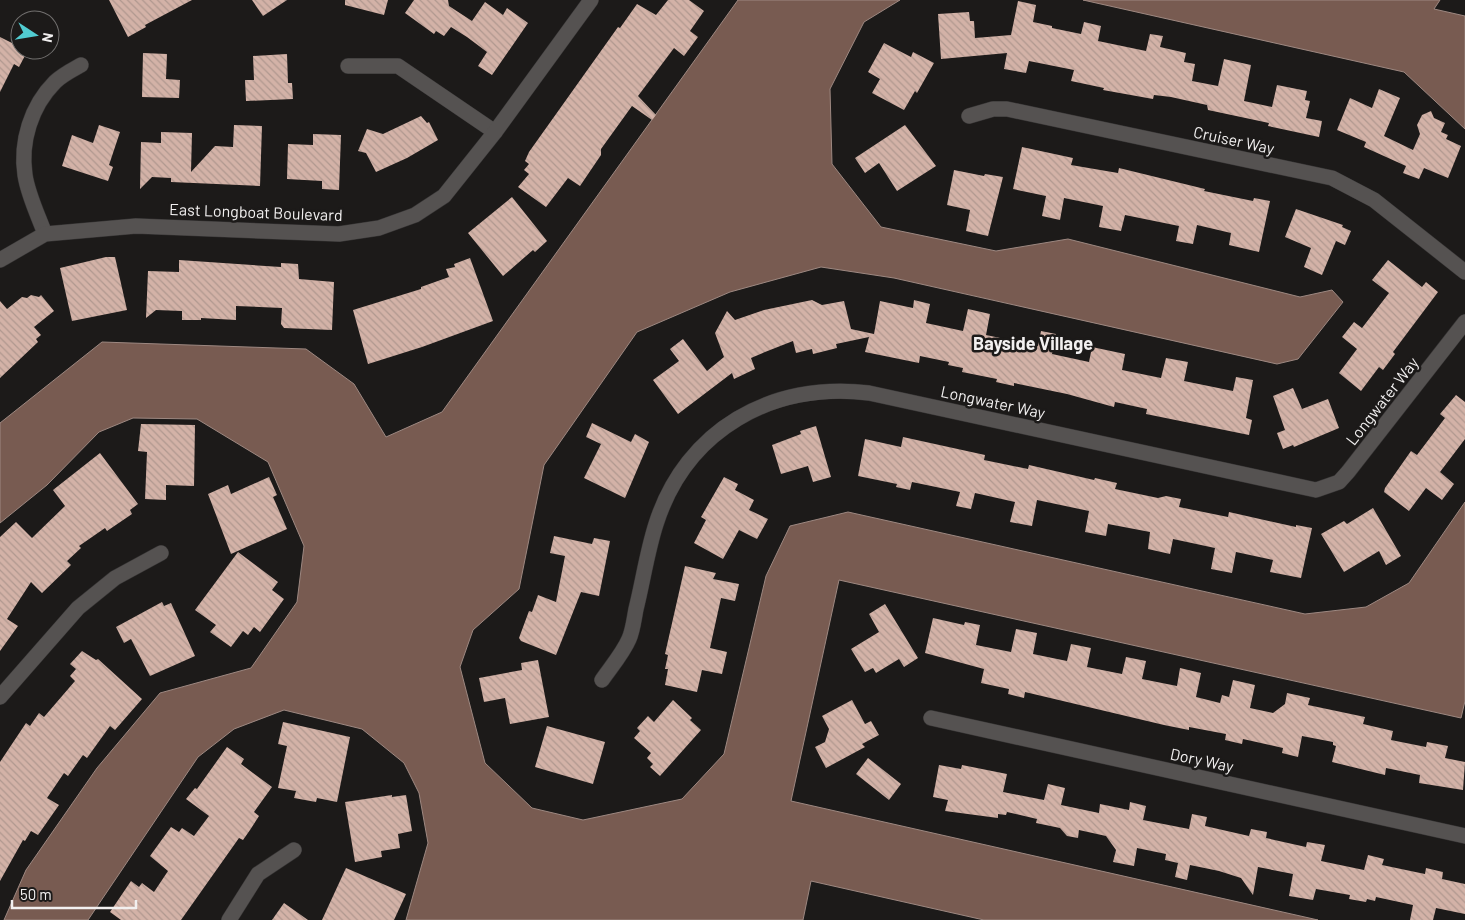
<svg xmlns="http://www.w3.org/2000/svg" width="1465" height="920" viewBox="0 0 1465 920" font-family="Barlow,sans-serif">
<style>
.water{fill:#785b51;stroke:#9d8881}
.building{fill:url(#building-back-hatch)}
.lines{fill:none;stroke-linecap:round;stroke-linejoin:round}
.minor-casing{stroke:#363434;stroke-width:16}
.minor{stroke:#555251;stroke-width:15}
.labels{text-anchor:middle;stroke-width:5;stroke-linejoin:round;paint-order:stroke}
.street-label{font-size:16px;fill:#f2f0f0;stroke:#1c1a19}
.neighbourhood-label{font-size:18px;font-weight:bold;fill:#f2f0f0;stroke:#1c1a19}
</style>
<defs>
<pattern id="building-back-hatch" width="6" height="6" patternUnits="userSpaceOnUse" patternTransform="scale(1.25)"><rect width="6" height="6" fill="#d3b2a7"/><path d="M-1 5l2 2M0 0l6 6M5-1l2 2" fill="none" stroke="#b0988f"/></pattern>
</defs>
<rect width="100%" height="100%" fill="#1c1a19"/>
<g class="water">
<path d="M738 0H900L864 22 830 89 832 164 881 227 996 251 1068 239 1300 297 1332 290 1343 302 1298 359 1277 364 894 278 821 267 730 292 637 332 544 465 519 589 473 630 460 667 485 763 532 808 583 820 682 799 724 754 766 576 790 526 848 512 1305 614 1366 607 1409 583 1465 502V701L1461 718 839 580 791 801 1318 920H984L811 881 803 920H406L428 843 419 793 404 763 362 729 284 710 234 729 198 757 88 920H4L26 870 97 768 160 693 251 668 297 602 304 546 268 462 197 419 133 418 99 432 47 485 0 523V423L102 342 306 349 354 384 386 437 442 412Z"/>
<path d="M1083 0H1440L1434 9 1465 16V129L1404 72Z"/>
</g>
<g class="building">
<path d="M109 0H192L145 25 146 27 128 37Z"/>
<path d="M252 0H287L263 16Z"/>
<path d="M345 0H388L384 15 345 5Z"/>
<path d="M414 0H448L449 6 472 21 485 2 503 15 507 8 528 23 492 75 478 66 487 52 467 37 451 27 444 36 436 31 434 34 405 13Z"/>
<path d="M668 0H689L704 11 690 31 698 37 684 56 674 48 638 96 656 115 652 120 632 106 601 149V155L580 186 568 178 546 207 518 187 529 174 524 170 529 164 525 161 529 152 618 27 620 28 637 4 656 15Z"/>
<path d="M1018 1 1036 5 1033 22 1052 26V28L1081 34 1084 22 1101 26 1098 41 1146 51 1150 34 1163 36 1160 47 1186 53 1184 62 1195 64 1192 81 1218 86 1224 59 1251 65 1244 101 1272 107 1277 85 1307 91 1305 100 1310 101 1306 118 1322 121 1319 137 1268 126 1269 123 1208 110 1207 105 1171 97 1154 95 1153 99 1103 90 1104 88 1071 81 1074 70 1029 61 1026 73 1004 69 1007 53 941 59 938 14 969 12 970 21H974L975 38 1011 35Z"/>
<path d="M0 37 20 47V50H28L19 67 14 64 0 92Z"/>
<path d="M884 43 911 57 913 52 934 63 917 93 915 91 904 110 872 93 880 79 868 72Z"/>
<path d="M143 53 167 54 166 79 180 80 179 98 142 97Z"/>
<path d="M287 54 288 83H292L293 99 246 101 245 80H254L253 56Z"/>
<path d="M1379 89 1400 98 1384 136 1413 150 1420 134 1417 125 1422 115 1431 111 1434 118 1445 123 1441 132 1448 135 1446 139 1461 146 1448 178 1424 168 1419 179 1403 173 1406 166 1364 147 1366 142 1337 130 1350 98 1372 108Z"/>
<path d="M421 116 427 123 429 122 438 140 407 158 376 172 366 153 358 151 367 129 383 134Z"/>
<path d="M99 125 120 132 109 165 113 167 108 181 62 166 72 135 93 143Z"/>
<path d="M234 125 262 126 260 186 171 182V178L152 177 140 189 141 142 161 143V132L192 133 191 172 215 146 233 147Z"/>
<path d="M905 125 936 166 897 191 879 163 865 173 855 158Z"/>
<path d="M313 134 341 135 339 190 322 189V181L287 179 288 144 313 145Z"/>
<path d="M1022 147 1073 158 1071 165 1118 173 1119 168 1205 189 1204 191 1253 201 1254 198 1270 201 1259 252 1229 245 1231 233 1197 225 1193 244 1176 241 1179 226 1125 215 1121 231 1099 227 1103 206 1064 198 1060 220 1042 216 1046 196 1013 189Z"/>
<path d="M954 170 984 176 985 174 1003 177 988 236 966 231 970 210 947 205Z"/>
<path d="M512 197 547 241 535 252 533 250 503 276 468 233Z"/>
<path d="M1296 209 1343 225 1342 227 1351 231 1345 245 1336 241 1322 275 1304 267 1311 248 1285 237Z"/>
<path d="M106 257H115L127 310 72 321 60 268Z"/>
<path d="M470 258 493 321 422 347 368 364 353 310 421 289V287L449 277 446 269 455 267 454 264Z"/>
<path d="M179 260 281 267V263L298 264 299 279 334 282 332 330 284 328 281 324 282 308 236 306V320L201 318V320H182V311L156 310 146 318 148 271 179 272Z"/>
<path d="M1388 260 1422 287 1426 282 1438 292 1393 352 1395 354 1383 370 1379 367 1361 391 1339 373 1357 349 1342 337 1354 322 1362 328 1389 293 1372 280Z"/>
<path d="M31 295 39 297 41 295 54 311 34 327 41 335 36 339 38 342 0 378V301L7 309 22 297 27 298Z"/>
<path d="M812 300 822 305 844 301 851 329 874 334 880 301 913 308 914 300 930 304 926 323 963 331 968 309 990 314 986 335 1038 346 1041 331 1056 334 1052 354 1089 362 1092 347 1125 354 1122 370 1161 378 1166 358 1188 362 1184 381 1233 391 1236 377 1253 380 1246 418 1252 420 1249 435 1146 414 1147 409 1115 402 1114 407 1067 394 1014 383V386L996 382 997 379 962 372 963 368 948 365 949 362 920 356 919 363 865 352 869 337 836 344 837 348 813 354 812 349 796 353 793 341 765 352 751 358 755 369 734 379 732 373 678 414 653 380 679 361 670 349 683 339 707 371 724 357 715 333 727 311 735 320 764 310Z"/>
<path d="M1293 388 1302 409 1328 399 1339 428 1294 447 1293 445 1283 449 1277 433 1285 430 1273 396Z"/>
<path d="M1456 395 1465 402V439L1440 472 1454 484 1442 500 1426 488 1409 511 1384 492 1385 488 1411 451 1417 455 1445 418 1440 414Z"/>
<path d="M592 423 631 442 635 434 649 442 625 498 584 478 601 444 586 437Z"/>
<path d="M141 424 195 425 194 486 166 485V500L145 499 147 452 138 451Z"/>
<path d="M816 426 831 477 813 482 808 466 781 474 772 445 801 434 800 431Z"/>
<path d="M903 437 985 455 984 460 1028 469 1029 465 1094 480 1095 478 1117 483 1115 489 1158 498 1166 496 1181 499 1179 507 1228 517 1229 512 1296 527V525L1312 528 1301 578 1270 572 1273 560 1236 552 1232 573 1211 569 1215 548 1173 539 1170 554 1148 549 1150 532 1108 524 1106 536 1085 532 1089 511 1037 500 1032 526 1010 522 1015 502 975 493 971 509 956 506 960 492 912 482 910 490 896 487 897 484 858 476 865 439 901 447Z"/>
<path d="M100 453 138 504 130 510 132 514 107 531 105 528 79 546 81 548 67 561 71 565 42 593 31 582 7 619 18 626 0 651V537L16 522 32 538 65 506 53 490Z"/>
<path d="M269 477 277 495 273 497 287 529 231 554 208 494 228 485 231 494Z"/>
<path d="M724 477 738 484 735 490 754 500 749 510 768 519 757 539 739 530 723 559 694 543 706 520 701 517Z"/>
<path d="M1373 508 1401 556 1386 565 1379 551 1344 572 1321 534 1344 521 1347 524Z"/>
<path d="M554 536 592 544 594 538 610 541 599 596 581 592 556 655 521 641 519 638 529 611 532 612 538 595 556 602 565 556 550 553Z"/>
<path d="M238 552 278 582 272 590 284 599 260 632 254 627 248 635 243 631 231 647 210 632 216 625 195 610Z"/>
<path d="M685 566 716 573 713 579 739 584 735 601 721 598 710 648 727 652 722 674 702 670 697 692 665 685 668 669H665L668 655 665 654Z"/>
<path d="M162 602 164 606 171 603 195 656 150 676 131 639 124 643 116 627Z"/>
<path d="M885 604 918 658 904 667 899 659 876 673 873 668 865 672 851 649 879 632 869 614Z"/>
<path d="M933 618 964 625 965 622 980 625 976 645 1011 652 1016 629 1037 633 1033 654 1067 661 1071 644 1091 648 1087 667 1122 674 1126 657 1146 661 1142 679 1177 686 1180 668 1201 673 1196 697 1220 703 1222 695 1229 697 1233 680 1255 685 1250 708 1273 713 1285 704 1287 693 1310 698 1308 705 1365 717 1363 724 1393 731 1391 740 1426 747 1427 742 1448 746 1445 758 1465 762 1463 790 1419 783 1420 775 1386 768 1385 775 1332 762 1336 746 1333 745V742L1302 736 1298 757 1282 753 1283 748 1243 739 1242 744 1225 740 1226 734 1189 727V730L1164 725 1025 692 1024 698 1008 694 1009 689 981 683 984 669 925 653Z"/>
<path d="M82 651 96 660 98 659 142 699 115 730 110 726 87 758 83 755 68 776 64 773 47 798 59 805 38 835 31 831 25 841 23 840 0 881V762L26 723 30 726 39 713 44 717 75 681 70 676 76 669 70 664Z"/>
<path d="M538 660 549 717 510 724 505 698 484 702 479 678 522 670 521 663Z"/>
<path d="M673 700 692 718 690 720 701 730 660 776 650 767 653 764 647 758 651 753 634 738 640 731 637 728 648 716 654 722Z"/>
<path d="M852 700 865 724 871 721 879 735 862 744 865 747 826 768 815 747 825 742 829 729 822 716Z"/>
<path d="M283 722 350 737 337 802 317 798 316 802 294 798 296 791 278 788 287 746 278 744Z"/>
<path d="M547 726 605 742 593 784 535 767Z"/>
<path d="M227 747 244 759 241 764 272 787 254 812 259 816 250 830 243 840 239 838 181 920H121L110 912 131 881 139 887 142 883 154 892 168 871 150 856 171 827 179 832 182 828 194 836 209 816 186 799 195 788 197 789Z"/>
<path d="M868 758 901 784 889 800 856 774Z"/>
<path d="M939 765 961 769 962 765 1007 774 1003 792 1044 800 1048 784 1065 788 1061 805 1099 813 1100 804 1129 810 1130 802 1146 806 1143 820 1189 829 1192 814 1207 817 1205 826 1249 836 1251 829 1267 832 1266 838 1306 847 1307 842 1325 845 1321 861 1364 870 1368 855 1384 859 1382 865 1425 874 1426 868 1443 872 1442 879 1465 884V914L1436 908 1433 920H1410L1413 905 1376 897 1375 901 1367 899 1366 902 1349 899 1350 895 1316 889 1313 900 1289 896 1293 874 1258 867 1253 895 1241 878 1219 871 1190 865 1187 880 1175 877 1178 863 1165 860 1166 854 1137 848 1134 866 1113 862 1116 850 1106 836 1079 830 1078 838 1067 836 1060 828 1036 823 1037 819 1007 812 1006 815 998 814V818L945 811 948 800 933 797Z"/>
<path d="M392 795V797L406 795 412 831 398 834 400 848 381 851 382 857 355 862 345 802Z"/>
<path d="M346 868 406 894 394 920H322Z"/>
<path d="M284 903 308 920H272Z"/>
</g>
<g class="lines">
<defs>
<g id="minor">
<path d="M348 66H398L495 132"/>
<path d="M969 116 993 109H1007L1332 178 1374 200 1465 272"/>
<path d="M45 234C38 215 28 195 25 175 20 142 31 106 55 82 62 75 72 70 81 65"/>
<path d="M0 260 45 234 136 226 339 234 379 228 415 215 444 196 495 132 591 0"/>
<path d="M602 680C611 667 623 653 629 639 633 630 634 619 636 609 643 581 647 552 656 524 686 430 772 381 869 393L1316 490 1339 482 1348 472 1465 322"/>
<path d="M0 697 78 608 115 578 161 553"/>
<path d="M931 718 1465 836"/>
<path d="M229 920 258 874 294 850"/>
</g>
</defs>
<use href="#minor" class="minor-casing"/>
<use href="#minor" class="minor"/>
</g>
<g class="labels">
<g class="street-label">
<text transform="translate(1234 140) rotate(12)" y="6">Cruiser Way</text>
<text transform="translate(256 212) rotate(2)" y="6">East Longboat Boulevard</text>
<text transform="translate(1382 401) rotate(-52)" y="6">Longwater Way</text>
<text transform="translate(993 402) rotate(12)" y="6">Longwater Way</text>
<text transform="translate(1202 760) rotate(12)" y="6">Dory Way</text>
</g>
<g class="neighbourhood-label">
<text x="1033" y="350">Bayside Village</text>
</g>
</g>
<g transform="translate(35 35) rotate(102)"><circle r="24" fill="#1c1a19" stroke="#72706f"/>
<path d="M0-4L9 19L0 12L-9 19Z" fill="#51ccd1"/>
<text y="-8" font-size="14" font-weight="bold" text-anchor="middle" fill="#f2f0f0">N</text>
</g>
<path d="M12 900v8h124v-8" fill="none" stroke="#f2f0f0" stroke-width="2.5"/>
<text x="20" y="900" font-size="15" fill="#f2f0f0" stroke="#1c1a19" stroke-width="4" paint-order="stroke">50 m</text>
</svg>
